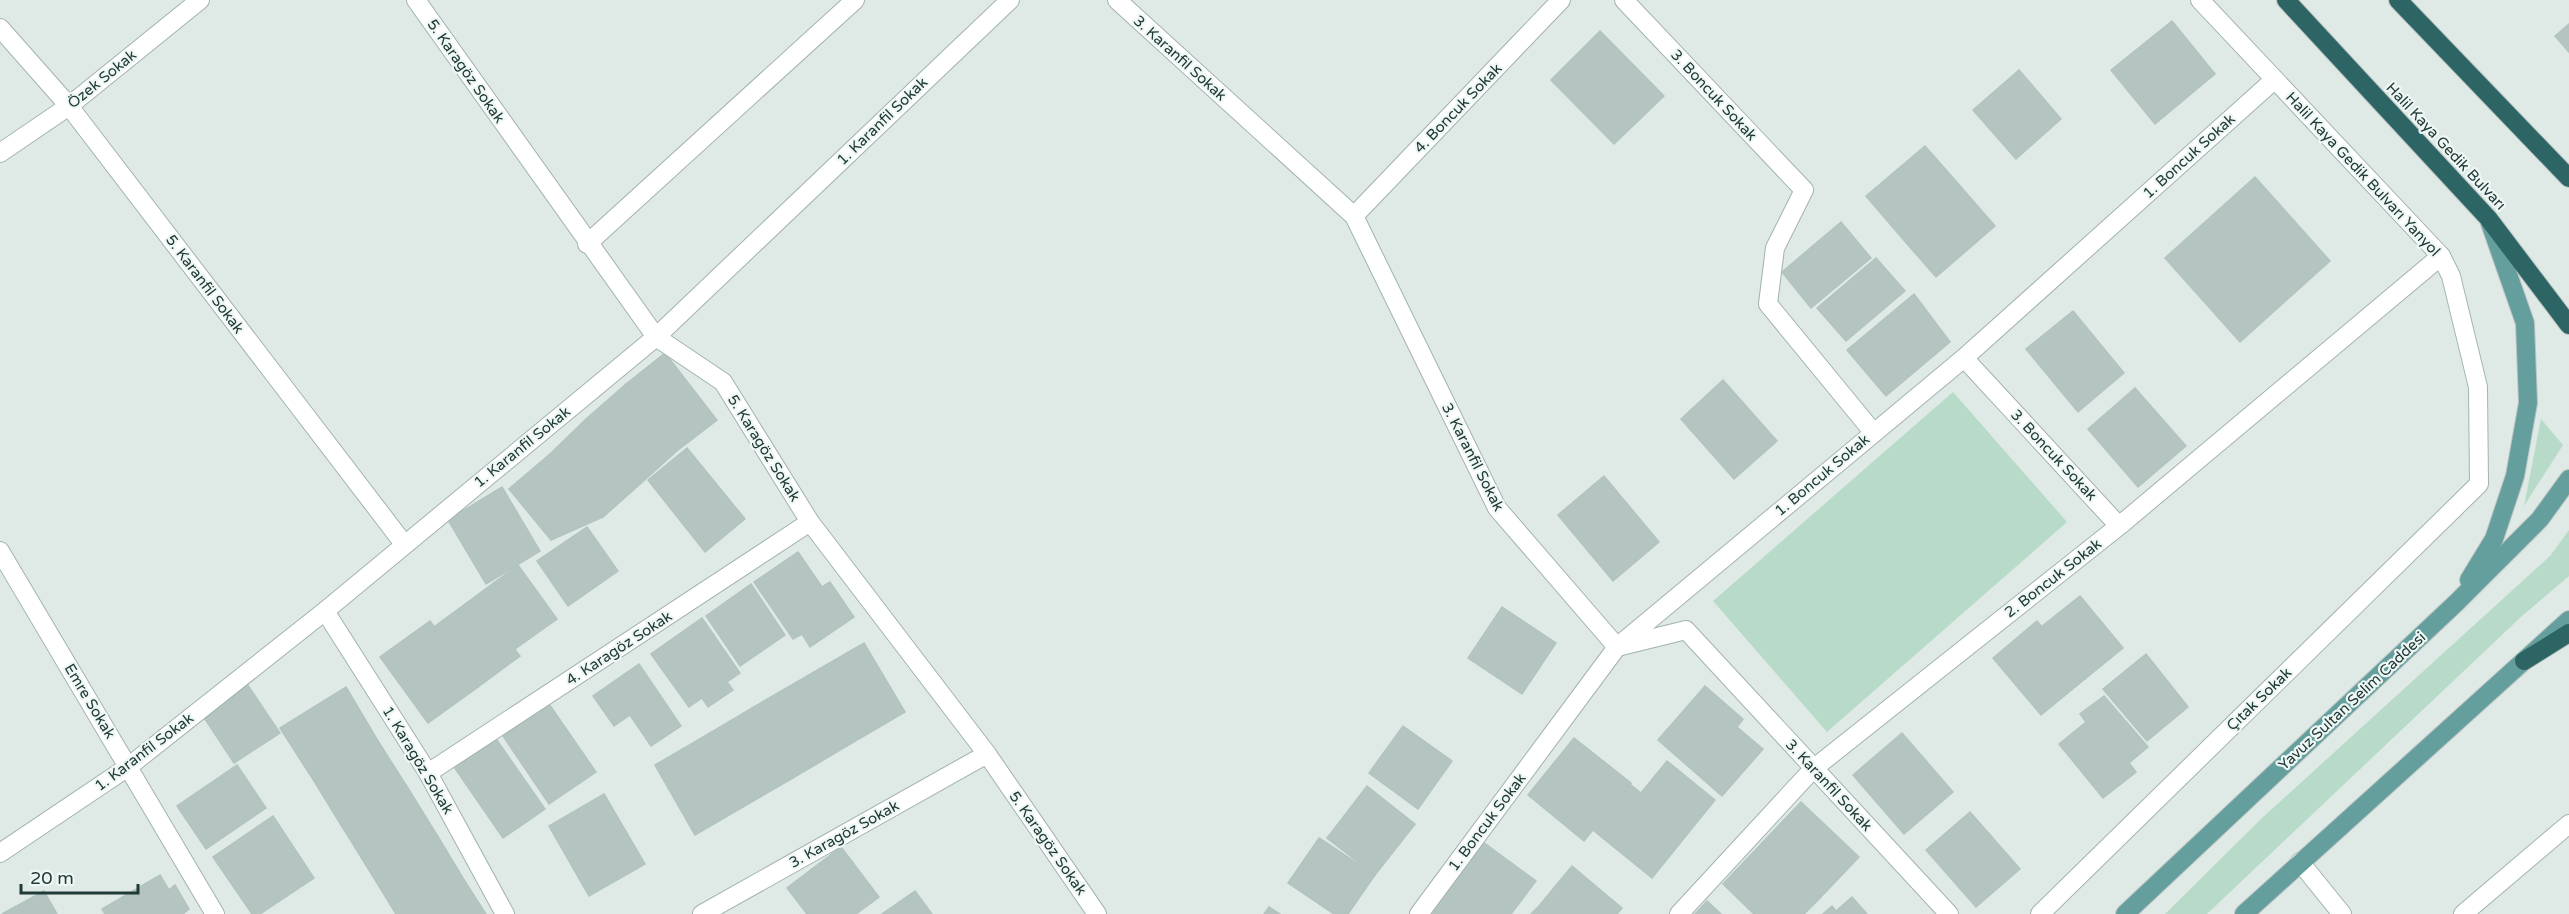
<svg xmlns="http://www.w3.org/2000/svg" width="2569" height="914" viewBox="0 0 2569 914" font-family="'Varela Round',sans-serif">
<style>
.green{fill:#b8dbc9}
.building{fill:#b4c5c1;stroke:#b2c3c0;stroke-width:1.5}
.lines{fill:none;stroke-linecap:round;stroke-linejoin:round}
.street-casing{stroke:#a2b2af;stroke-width:20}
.primary-casing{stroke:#bcc4c3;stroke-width:20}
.highway-casing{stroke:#bcc4c3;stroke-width:20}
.street{stroke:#fff;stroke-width:18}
.primary{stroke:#649f9d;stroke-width:18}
.highway{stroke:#2d6565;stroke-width:18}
.labels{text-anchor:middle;stroke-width:4.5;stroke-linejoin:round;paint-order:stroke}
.street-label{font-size:15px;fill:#203a38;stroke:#eff7f5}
</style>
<rect width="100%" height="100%" fill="#dfeae7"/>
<g class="green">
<path d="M1953 392 2067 522 1827 732 1713 601Z"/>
<path d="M2541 419 2563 445 2524 506Z"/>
<path d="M2569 530V576L2522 616 2207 914H2165L2262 818 2550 556Z"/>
</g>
<g class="building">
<path d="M2172 21 2215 74 2155 124 2111 70Z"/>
<path d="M2569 24V52L2555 36Z"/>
<path d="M1600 31 1664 96 1614 144 1551 80Z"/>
<path d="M2019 70 2061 119 2016 159 1973 110Z"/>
<path d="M1925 146 1961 187 1902 238 1866 196Z"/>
<path d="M2255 177 2330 261 2240 342 2165 258Z"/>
<path d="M1961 187 1995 226 1936 277 1902 238Z"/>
<path d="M1841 222 1871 258 1811 308 1782 272Z"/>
<path d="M1876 258 1905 291 1846 341 1817 308Z"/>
<path d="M1914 294 1950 342 1886 396 1847 350Z"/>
<path d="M2073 311 2124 373 2078 412 2026 349Z"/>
<path d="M665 353 717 420 678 450 626 384Z"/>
<path d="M1723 380 1777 441 1734 479 1681 419Z"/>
<path d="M626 384 678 450 638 486 586 419Z"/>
<path d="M2135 388 2186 446 2138 487 2088 429Z"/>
<path d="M586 419 638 486 603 517 550 454Z"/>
<path d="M687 448 745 519 705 552 648 480Z"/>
<path d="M550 454 603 517 551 540 509 489Z"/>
<path d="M1604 476 1659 542 1613 581 1558 515Z"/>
<path d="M502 487 540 551 486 584 448 520Z"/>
<path d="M587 527 618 571 568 606 537 561Z"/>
<path d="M798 552 822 587 830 582 854 617 810 647 802 634 793 639 754 582Z"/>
<path d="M518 565 557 619 515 649 476 596Z"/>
<path d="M751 584 785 635 740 666 706 616Z"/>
<path d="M476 596 520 656 478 687 434 627Z"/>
<path d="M2080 596 2123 648 2085 679 2041 627Z"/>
<path d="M1502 607 1556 643 1522 694 1468 658Z"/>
<path d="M702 618 740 673 727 682 733 690 708 707 702 698 689 707 651 654Z"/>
<path d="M430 621 478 687 428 723 380 657Z"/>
<path d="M2037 621 2085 679 2041 715 1993 658Z"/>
<path d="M864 643 905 712 847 746 807 676Z"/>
<path d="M2146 654 2188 707 2147 741 2103 689Z"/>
<path d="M639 664 681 726 651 746 630 715 614 726 593 696Z"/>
<path d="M807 676 847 746 793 778 752 708Z"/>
<path d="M247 684 280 733 234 763 201 713Z"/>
<path d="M1705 686 1743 719 1737 727 1763 749 1722 796 1658 740Z"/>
<path d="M346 687 378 741 314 781 280 728Z"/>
<path d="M2104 696 2148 747 2129 763 2136 772 2103 798 2059 744 2086 722 2080 714Z"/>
<path d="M549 704 596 772 549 804 503 736Z"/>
<path d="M752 708 793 778 743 807 703 737Z"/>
<path d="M1403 726 1452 761 1418 809 1369 773Z"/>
<path d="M1902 733 1953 792 1904 834 1853 775Z"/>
<path d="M494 736 545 809 503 838 452 764Z"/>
<path d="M703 737 743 807 695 835 655 765Z"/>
<path d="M1574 738 1631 783 1584 841 1528 795Z"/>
<path d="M378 741 406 785 341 825 314 781Z"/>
<path d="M1667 761 1715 800 1689 832 1641 793Z"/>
<path d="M237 765 266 808 206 849 177 806Z"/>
<path d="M406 785 437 835 372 875 341 825Z"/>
<path d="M1631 785 1689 832 1652 878 1594 831Z"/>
<path d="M1367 786 1415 824 1375 875 1327 838Z"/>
<path d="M604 794 645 864 589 896 549 826Z"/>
<path d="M1801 802 1859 857 1820 898 1762 843Z"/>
<path d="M1970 812 2020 869 1976 907 1926 850Z"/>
<path d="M273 816 314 878 260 914H252L213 857Z"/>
<path d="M437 835 466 883 416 914H396L372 875Z"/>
<path d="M1319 838 1375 875 1348 914H1334L1288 883Z"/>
<path d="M1479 839 1536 881 1511 914H1489L1446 882Z"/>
<path d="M1762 843 1820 898 1804 914H1754L1723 884Z"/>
<path d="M841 847 879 897 856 914H807L787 888Z"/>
<path d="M1572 866 1622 908 1617 914H1548L1539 906Z"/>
<path d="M160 875 169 890 175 885 189 909 183 914H105L102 909Z"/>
<path d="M1446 882 1489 914H1422Z"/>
<path d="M466 883 486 914H416Z"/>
<path d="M44 891 57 914H2Z"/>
<path d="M915 891 932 914H882Z"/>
<path d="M1852 897 1867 914H1823L1832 906 1836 911Z"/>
<path d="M1707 901 1721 914H1695Z"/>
<path d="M1539 906 1548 914H1531Z"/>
<path d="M1269 907 1280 914H1264Z"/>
</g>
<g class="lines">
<defs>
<g id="street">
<path d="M416 0 656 337 723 382 810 522 987 754 1097 914"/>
<path d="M1117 0 1354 216 1497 508 1617 647 1686 630 1949 914"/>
<path d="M1624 0 1804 190 1775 248 1768 304 1873 432"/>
<path d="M0 28 69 106 404 544"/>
<path d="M0 153 69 106 200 0"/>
<path d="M1354 216 1561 0"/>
<path d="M587 244 855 0"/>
<path d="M1964 358 2119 526"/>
<path d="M0 551 215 914"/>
<path d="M325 611 428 773 505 914"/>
<path d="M428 773 810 522"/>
<path d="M0 853 128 767 325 611 656 337 1010 0"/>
<path d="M2300 862 2342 914"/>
<path d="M702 914 987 754"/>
<path d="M1419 914 1617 647 1964 358 2274 80"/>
<path d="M1679 914 1813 769 2119 526 2441 256"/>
<path d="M2040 914 2479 484 2478 387 2451 276 2441 256 2200 0"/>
<path d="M2463 914 2569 824"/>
</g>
<g id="primary">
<path d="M2469 580 2494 539 2515 476 2528 403 2525 323 2490 223"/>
<path d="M2125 914 2456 603 2540 519 2569 479"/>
<path d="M2244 914 2569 620"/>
</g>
<g id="highway">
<path d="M2286 0 2488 218 2569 325"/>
<path d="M2398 0 2569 178"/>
<path d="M2524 661 2569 633"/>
</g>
</defs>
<use href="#street" class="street-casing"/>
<use href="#primary" class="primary-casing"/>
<use href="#highway" class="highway-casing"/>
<use href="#street" class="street"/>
<use href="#primary" class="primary"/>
<use href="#highway" class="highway"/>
</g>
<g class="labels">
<g class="street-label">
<text transform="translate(1180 58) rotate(42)" y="5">3. Karanfil Sokak</text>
<text transform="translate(466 71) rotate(55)" y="5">5. Karagöz Sokak</text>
<text transform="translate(102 79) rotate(-39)" y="5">Özek Sokak</text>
<text transform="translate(1714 95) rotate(47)" y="5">3. Boncuk Sokak</text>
<text transform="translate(1458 108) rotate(-46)" y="5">4. Boncuk Sokak</text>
<text transform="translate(882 121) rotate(-44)" y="5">1. Karanfil Sokak</text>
<text transform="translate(2446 146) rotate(47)" y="5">Halil Kaya Gedik Bulvarı</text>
<text transform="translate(2189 156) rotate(-42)" y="5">1. Boncuk Sokak</text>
<text transform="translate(2363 174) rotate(47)" y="5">Halil Kaya Gedik Bulvarı Yanyol</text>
<text transform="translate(205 284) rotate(53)" y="5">5. Karanfil Sokak</text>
<text transform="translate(522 447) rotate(-39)" y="5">1. Karanfil Sokak</text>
<text transform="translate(764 448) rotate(58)" y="5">5. Karagöz Sokak</text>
<text transform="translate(2054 455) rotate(47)" y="5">3. Boncuk Sokak</text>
<text transform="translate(1473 457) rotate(63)" y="5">3. Karanfil Sokak</text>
<text transform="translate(1822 475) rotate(-40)" y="5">1. Boncuk Sokak</text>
<text transform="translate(2053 578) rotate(-38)" y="5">2. Boncuk Sokak</text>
<text transform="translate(619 648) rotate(-33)" y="5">4. Karagöz Sokak</text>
<text transform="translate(2259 699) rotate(-44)" y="5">Çıtak Sokak</text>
<text transform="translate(90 701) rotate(59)" y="5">Emre Sokak</text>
<text transform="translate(2352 701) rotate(-43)" y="5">Yavuz Sultan Selim Caddesi</text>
<text transform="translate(144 752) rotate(-37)" y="5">1. Karanfil Sokak</text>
<text transform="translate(418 760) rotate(59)" y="5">1. Karagöz Sokak</text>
<text transform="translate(1829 785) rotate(47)" y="5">3. Karanfil Sokak</text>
<text transform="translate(1487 822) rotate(-53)" y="5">1. Boncuk Sokak</text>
<text transform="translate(844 834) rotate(-29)" y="5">3. Karagöz Sokak</text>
<text transform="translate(1048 843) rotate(55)" y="5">5. Karagöz Sokak</text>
</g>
</g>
<path d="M21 884v9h117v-9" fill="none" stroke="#203a38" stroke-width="3"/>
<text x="30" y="884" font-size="18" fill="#203a38" stroke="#eff7f5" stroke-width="4.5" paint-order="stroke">20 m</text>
</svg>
